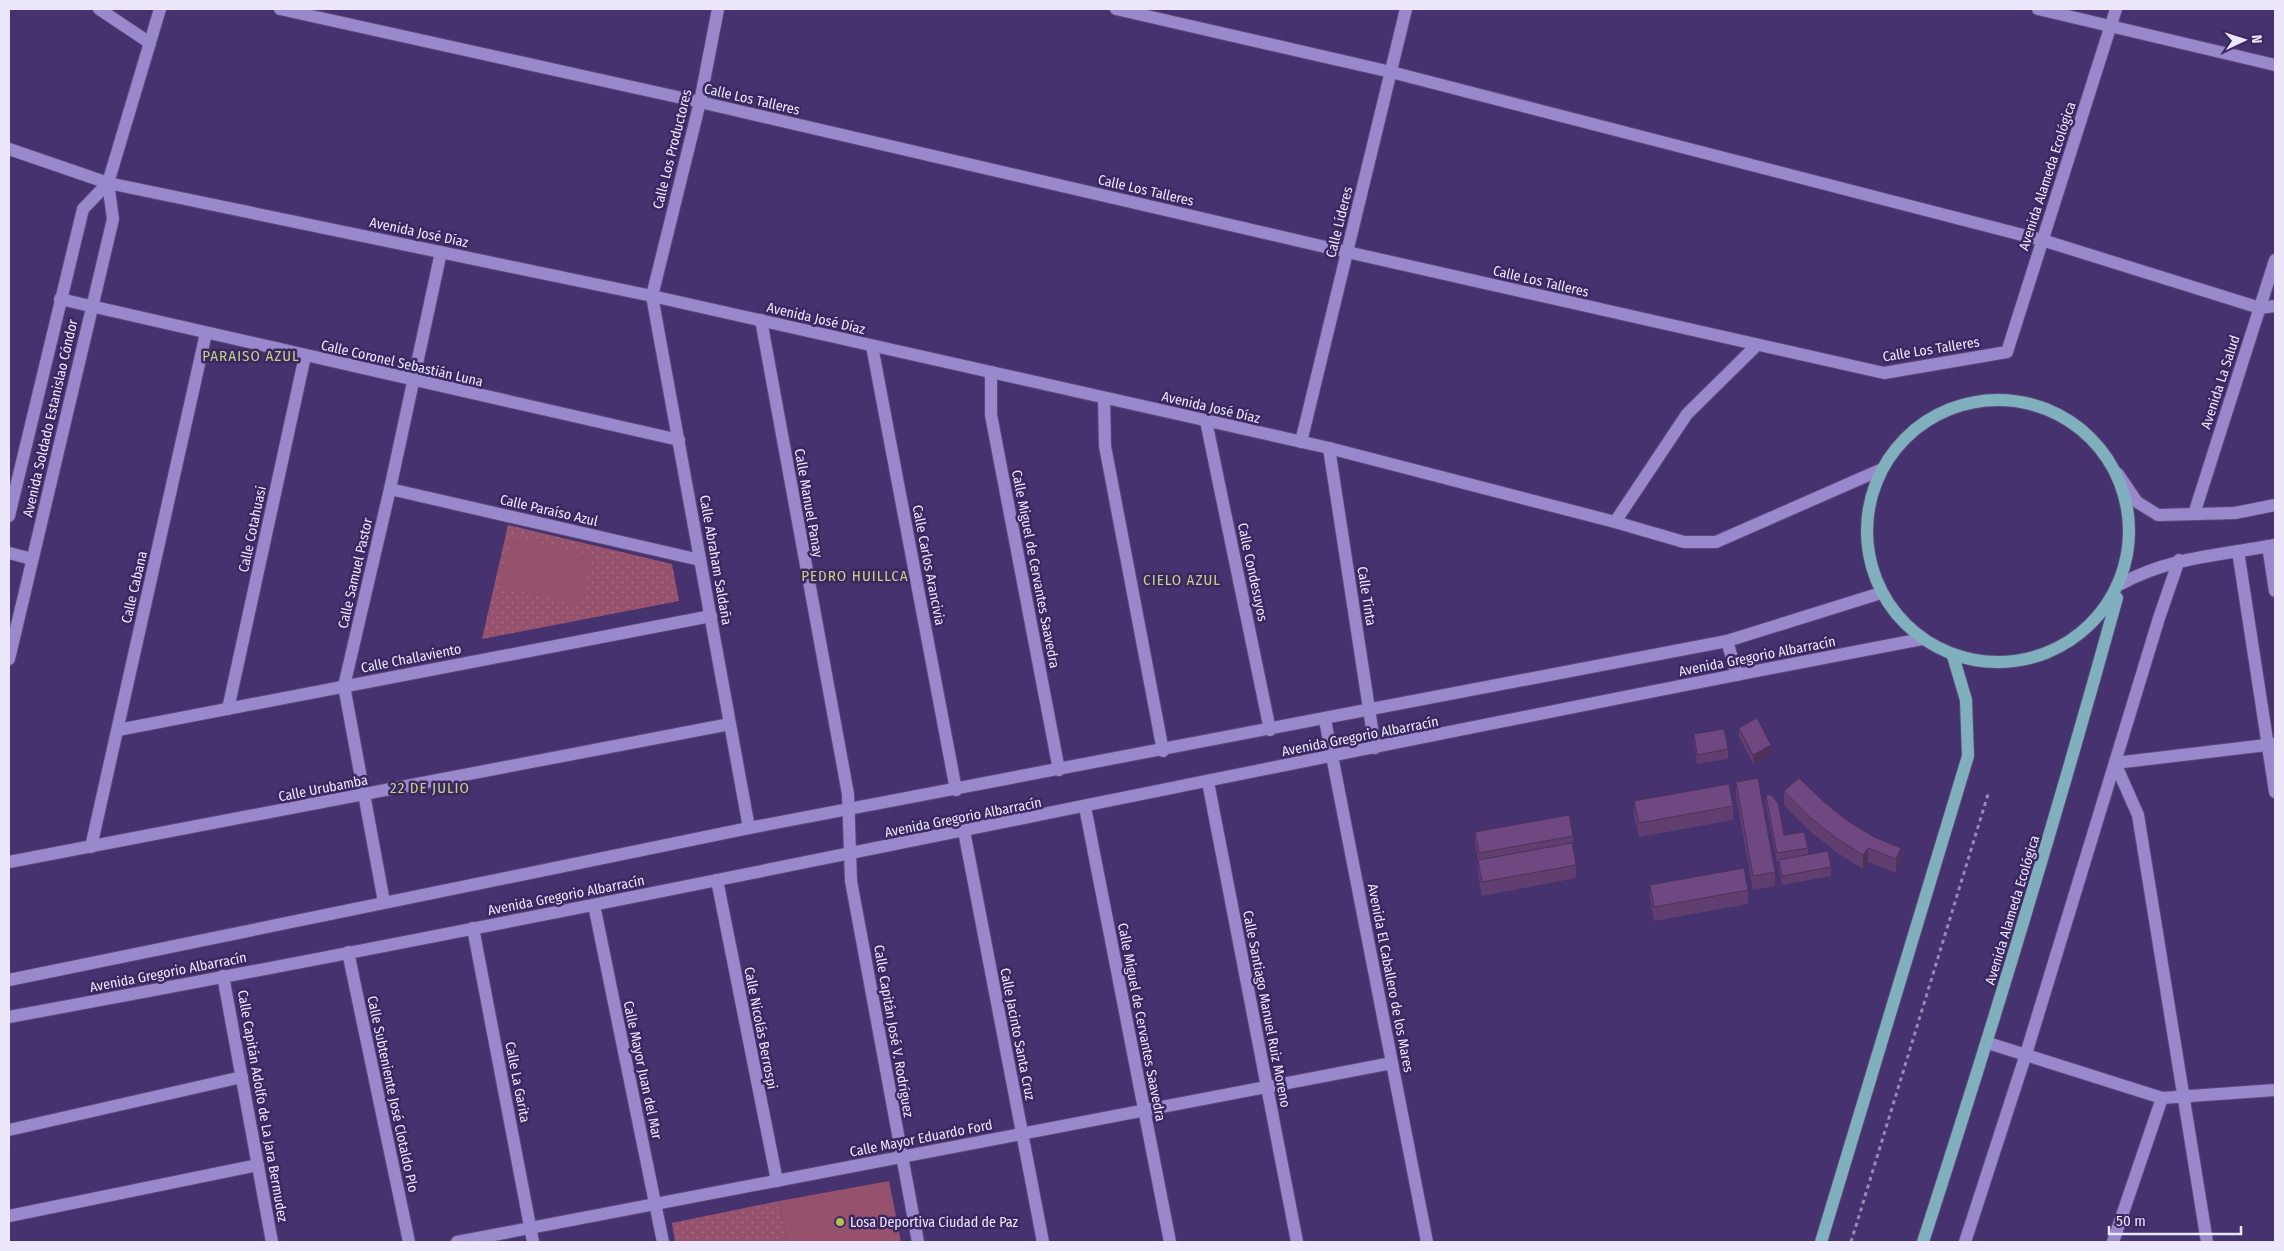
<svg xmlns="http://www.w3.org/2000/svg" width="2284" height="1251" viewBox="0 0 2284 1251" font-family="'Fira Sans Condensed',sans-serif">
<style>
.grass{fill:url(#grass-dots)}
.pitch{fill:#96526d}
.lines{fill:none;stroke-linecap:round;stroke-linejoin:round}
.minor-casing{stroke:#5a497a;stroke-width:14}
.major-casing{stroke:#5a497a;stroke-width:14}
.path{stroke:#978bb5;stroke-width:3;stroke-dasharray:4 4;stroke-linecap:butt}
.minor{stroke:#9988cb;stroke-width:12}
.major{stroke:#80afbd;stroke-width:12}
.wall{fill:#603e6f}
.shaded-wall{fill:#4e325a}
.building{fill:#704881;stroke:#4e325a}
.poi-dot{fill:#b4c24b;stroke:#3b2862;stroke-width:2}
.labels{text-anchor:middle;stroke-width:5;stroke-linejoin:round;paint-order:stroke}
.street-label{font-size:14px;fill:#ece7fd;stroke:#3b2862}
.poi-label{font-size:14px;fill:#ece7fd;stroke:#3b2862;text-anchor:start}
.neighbourhood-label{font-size:15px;letter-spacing:1px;fill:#c5d184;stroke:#3b2862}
</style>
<defs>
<pattern id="grass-dots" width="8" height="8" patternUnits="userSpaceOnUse" patternTransform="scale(1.25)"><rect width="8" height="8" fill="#96526d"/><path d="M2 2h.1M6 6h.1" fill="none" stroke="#a56b83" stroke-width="1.8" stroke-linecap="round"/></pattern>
</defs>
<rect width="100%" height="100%" fill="#45326e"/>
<g class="grass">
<path d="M508 525 672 564 679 601 482 639Z"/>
<path d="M779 1201 787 1242H675L672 1223Z"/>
</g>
<g class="pitch">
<path d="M511 536 592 555 581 605 499 586Z"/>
<path d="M889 1181 901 1242H787L779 1201Z"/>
</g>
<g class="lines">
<defs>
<g id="minor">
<path d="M99 9 150 43"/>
<path d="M280 9 700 102 1347 252 1884 373 2007 352 2116 9"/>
<path d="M718 9 700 102 652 296 749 828"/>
<path d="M1116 9 1391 72 2042 240 2260 308 2275 306"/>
<path d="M2038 9 2275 65"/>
<path d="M9 149 108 183 652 296 1329 448 1615 522 1684 542H1716L1880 470"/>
<path d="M60 299 679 440"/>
<path d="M761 320 848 794 851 881 918 1242"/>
<path d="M872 346 956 790"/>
<path d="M991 372V415L1059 770"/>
<path d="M1104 398 1105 446 1163 751"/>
<path d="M1206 421 1270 730"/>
<path d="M1301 442 1406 9"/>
<path d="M1329 448 1375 748"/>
<path d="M2118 474 2137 502 2158 515 2235 513 2275 505"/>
<path d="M390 489 700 560"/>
<path d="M2194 514 2275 260"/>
<path d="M9 516 83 209 108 183"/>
<path d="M1615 522 1687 414 1757 345"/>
<path d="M2268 546 2275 591"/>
<path d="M2238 551 2275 792"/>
<path d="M9 553 32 559"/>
<path d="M2121 584C2169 557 2222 555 2275 545"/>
<path d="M1727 641 1737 675"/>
<path d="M9 659 113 219 108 183 160 9"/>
<path d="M228 709 305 356"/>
<path d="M1325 720 1427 1242"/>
<path d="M118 730 711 616"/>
<path d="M1208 782 1297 1242"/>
<path d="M1085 807 1170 1242"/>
<path d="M964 831 1043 1242"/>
<path d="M91 847 206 333"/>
<path d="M9 862 730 724"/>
<path d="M717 880 777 1181"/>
<path d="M384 902 344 686 390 489 441 252"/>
<path d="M594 905 663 1242"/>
<path d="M473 928 533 1242"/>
<path d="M348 952 409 1242"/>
<path d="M223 976 272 1242"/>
<path d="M9 980 749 828 1727 641 1881 593"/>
<path d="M9 1017C648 900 1283 761 1922 639"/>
<path d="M1988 1043 2162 1098 2275 1090"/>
<path d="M9 1130 242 1077"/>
<path d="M9 1216 258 1165"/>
<path d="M457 1242 1392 1063"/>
<path d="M1965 1242 2026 1054 2159 618 2179 560"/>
<path d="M2113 1242 2162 1098"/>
<path d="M2207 1242 2138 815 2115 763 2275 744"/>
</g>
<g id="major">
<circle cx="1998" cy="531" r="131"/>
<path d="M1821 1242 1968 756 1966 700 1953 656"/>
<path d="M1923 1242C1992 1029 2057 815 2117 598"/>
</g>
</defs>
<use href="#minor" class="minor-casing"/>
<use href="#major" class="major-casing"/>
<path class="path" d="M1851 1242 1989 791"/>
<use href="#minor" class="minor"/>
<use href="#major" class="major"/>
</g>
<g class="wall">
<path d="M1739 728 1771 755 1753 764 1739 737Z"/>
<path d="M1694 734 1728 749V759L1697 764 1694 744Z"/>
<path d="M1736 782 1775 872V886L1753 890 1736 796Z"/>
<path d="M1784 791 1824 802 1901 862 1896 873 1868 862 1863 869 1836 852 1812 833 1784 805Z"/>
<path d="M1766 795 1784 835 1808 848V854L1831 867V876L1782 885 1779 869V862H1777L1766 804Z"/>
<path d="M1634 801 1733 806V820L1639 837 1634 815Z"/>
<path d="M1475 832 1573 836V849L1576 865V878L1482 896 1478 874V861L1475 845Z"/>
<path d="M1650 885 1748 890V904L1654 921 1650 899Z"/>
</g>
<g class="shaded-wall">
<path d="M1771 745V755L1753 764V755Z"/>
<path d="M1868 848V862L1863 869V855Z"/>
<path d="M1901 848V862L1896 873V859Z"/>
</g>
<g class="building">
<path d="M1757 718 1771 745 1753 755 1739 728Z"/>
<path d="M1724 729 1728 749 1697 755 1694 734Z"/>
<path d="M1758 778 1775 872 1753 876 1736 782Z"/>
<path d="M1799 778 1824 802 1846 820 1874 837 1901 848 1896 859 1868 848 1863 855 1836 838 1812 819 1784 791Z"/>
<path d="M1729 784 1733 806 1639 823 1634 801Z"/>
<path d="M1766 795H1771L1778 803 1784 835 1804 832 1808 848 1777 853Z"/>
<path d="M1569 815 1573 836 1479 853 1475 832Z"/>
<path d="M1572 843 1576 865 1482 882 1478 860Z"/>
<path d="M1828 851 1831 867 1782 876 1779 860Z"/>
<path d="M1744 868 1748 890 1654 907 1650 885Z"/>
</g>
<circle class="poi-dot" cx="840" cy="1222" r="5"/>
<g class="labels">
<g class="street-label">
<text transform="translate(752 99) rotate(13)" y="5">Calle Los Talleres</text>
<text transform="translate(672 149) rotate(-76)" y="5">Calle Los Productores</text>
<text transform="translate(2047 176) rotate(-72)" y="5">Avenida Alameda Ecológica</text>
<text transform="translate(1146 190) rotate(13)" y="5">Calle Los Talleres</text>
<text transform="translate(1339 222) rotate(-76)" y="5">Calle Líderes</text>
<text transform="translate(419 232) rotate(12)" y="5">Avenida José Díaz</text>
<text transform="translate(1541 281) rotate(13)" y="5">Calle Los Talleres</text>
<text transform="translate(816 318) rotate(13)" y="5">Avenida José Díaz</text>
<text transform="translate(1931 349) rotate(-9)" y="5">Calle Los Talleres</text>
<text transform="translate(402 363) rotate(13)" y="5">Calle Coronel Sebastián Luna</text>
<text transform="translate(2220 382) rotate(-72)" y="5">Avenida La Salud</text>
<text transform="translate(1211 407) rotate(13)" y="5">Avenida José Díaz</text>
<text transform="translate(50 418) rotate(-77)" y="5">Avenida Soldado Estanislao Cóndor</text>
<text transform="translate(809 503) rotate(80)" y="5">Calle Manuel Panay</text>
<text transform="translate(549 510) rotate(13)" y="5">Calle Paraíso Azul</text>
<text transform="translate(252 529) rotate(-78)" y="5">Calle Cotahuasi</text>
<text transform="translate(716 560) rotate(80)" y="5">Calle Abraham Saldaña</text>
<text transform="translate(929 565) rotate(79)" y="5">Calle Carlos Arancivia</text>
<text transform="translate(1036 569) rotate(79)" y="5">Calle Miguel de Cervantes Saavedra</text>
<text transform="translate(1253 572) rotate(78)" y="5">Calle Condesuyos</text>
<text transform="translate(355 573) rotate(-77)" y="5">Calle Samuel Pastor</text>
<text transform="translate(134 587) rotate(-77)" y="5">Calle Cabana</text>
<text transform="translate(1367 596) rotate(81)" y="5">Calle Tinta</text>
<text transform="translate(1757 656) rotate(-11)" y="5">Avenida Gregorio Albarracín</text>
<text transform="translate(411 658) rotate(-11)" y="5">Calle Challaviento</text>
<text transform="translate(1360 736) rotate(-11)" y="5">Avenida Gregorio Albarracín</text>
<text transform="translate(323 788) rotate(-11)" y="5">Calle Urubamba</text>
<text transform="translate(963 817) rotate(-11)" y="5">Avenida Gregorio Albarracín</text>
<text transform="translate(566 895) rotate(-11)" y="5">Avenida Gregorio Albarracín</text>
<text transform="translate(2012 910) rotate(-73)" y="5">Avenida Alameda Ecológica</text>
<text transform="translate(168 972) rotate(-11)" y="5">Avenida Gregorio Albarracín</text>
<text transform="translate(1391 978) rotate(79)" y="5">Avenida El Caballero de los Mares</text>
<text transform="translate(1267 1009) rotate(79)" y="5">Calle Santiago Manuel Ruiz Moreno</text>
<text transform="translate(1142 1022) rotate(79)" y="5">Calle Miguel de Cervantes Saavedra</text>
<text transform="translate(761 1028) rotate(79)" y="5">Calle Nicolás Berrospi</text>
<text transform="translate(894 1031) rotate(80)" y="5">Calle Capitán José V. Rodríguez</text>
<text transform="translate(1018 1034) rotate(79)" y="5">Calle Jacinto Santa Cruz</text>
<text transform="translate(643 1070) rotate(78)" y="5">Calle Mayor Juan del Mar</text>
<text transform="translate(518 1082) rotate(79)" y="5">Calle La Garita</text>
<text transform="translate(393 1094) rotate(78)" y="5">Calle Subteniente José Clotaldo Plo</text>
<text transform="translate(263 1106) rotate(80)" y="5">Calle Capitán Adolfo de La Jara Bermudez</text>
<text transform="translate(921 1138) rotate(-11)" y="5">Calle Mayor Eduardo Ford</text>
</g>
<g class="poi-label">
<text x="850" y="1227">Losa Deportiva Ciudad de Paz</text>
</g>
<g class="neighbourhood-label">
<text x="251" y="361">PARAISO AZUL</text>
<text x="855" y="581">PEDRO HUILLCA</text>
<text x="1182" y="585">CIELO AZUL</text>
<text x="430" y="793">22 DE JULIO</text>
</g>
</g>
<rect width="2284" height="1251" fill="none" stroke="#ece7fd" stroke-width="20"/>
<g transform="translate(2244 40) rotate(86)" stroke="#3b2862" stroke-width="4" paint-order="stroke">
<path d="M0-4L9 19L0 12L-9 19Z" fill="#ece7fd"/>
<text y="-8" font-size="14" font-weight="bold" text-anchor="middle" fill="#ece7fd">N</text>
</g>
<path d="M2109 1226v8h132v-8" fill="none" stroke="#ece7fd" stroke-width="2.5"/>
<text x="2116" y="1226" font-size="15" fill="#ece7fd" stroke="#3b2862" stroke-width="4" paint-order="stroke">50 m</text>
</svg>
